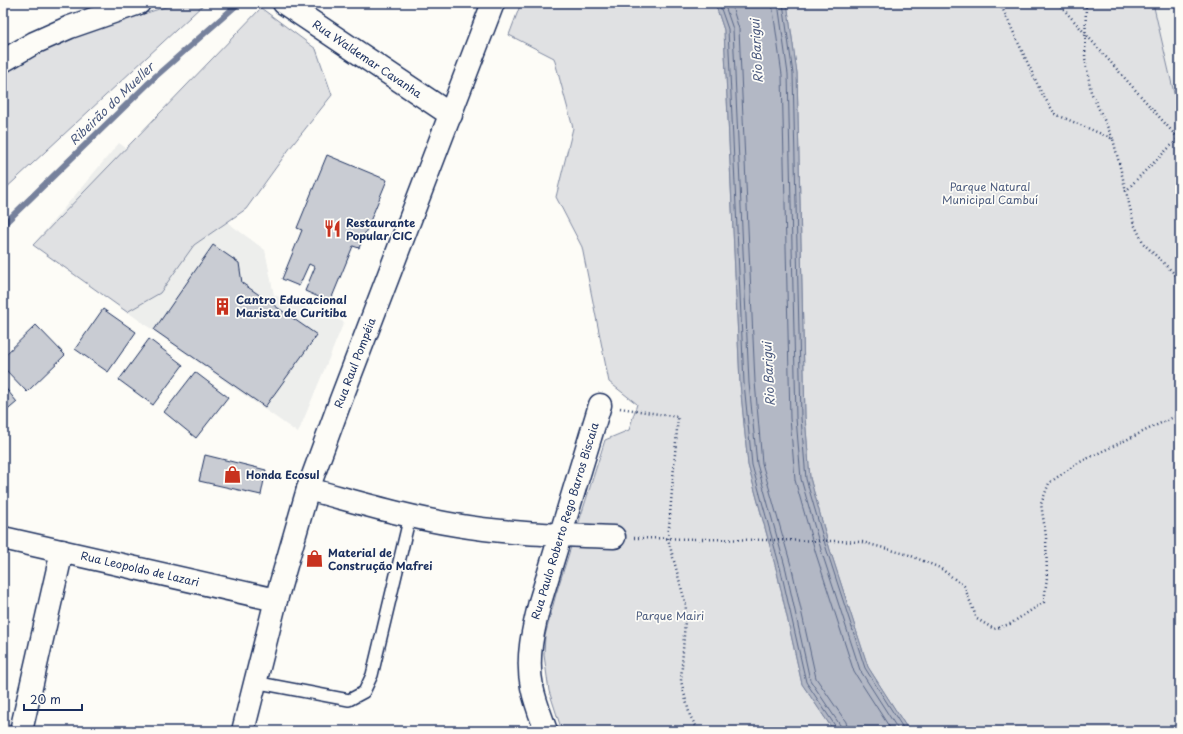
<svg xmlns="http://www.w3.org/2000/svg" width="1183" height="734" viewBox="0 0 1183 734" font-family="'Playpen Sans',sans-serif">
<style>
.built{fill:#edeeec}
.green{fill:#e0e1e3;stroke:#7e88a0}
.water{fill:#b3b8c5;stroke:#76819c}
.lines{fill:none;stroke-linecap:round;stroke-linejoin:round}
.shore{stroke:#586687;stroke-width:1}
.stream{stroke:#76819c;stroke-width:6}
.building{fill:#c9ccd3;stroke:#1b2f5e}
.lane-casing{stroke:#1b2f5e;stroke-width:14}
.street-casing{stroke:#1b2f5e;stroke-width:25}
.secondary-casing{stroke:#1b2f5e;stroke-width:25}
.path{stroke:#1b2f5e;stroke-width:2.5;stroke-dasharray:1 3;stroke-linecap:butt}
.lane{stroke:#fdfcf7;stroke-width:11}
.street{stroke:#fdfcf7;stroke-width:22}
.secondary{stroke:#fdfcf7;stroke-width:22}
.labels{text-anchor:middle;stroke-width:3.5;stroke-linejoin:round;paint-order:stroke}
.street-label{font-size:11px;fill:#1b2f5e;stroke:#fdfcf7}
.park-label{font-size:11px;fill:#4c5c7f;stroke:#fdfcf7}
.poi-label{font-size:11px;font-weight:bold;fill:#1b2f5e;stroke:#fdfcf7;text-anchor:start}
.water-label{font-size:12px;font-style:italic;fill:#49587d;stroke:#fdfcf7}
</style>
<rect width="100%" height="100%" fill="#fdfcf7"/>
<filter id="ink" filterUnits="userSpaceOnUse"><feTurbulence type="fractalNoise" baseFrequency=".025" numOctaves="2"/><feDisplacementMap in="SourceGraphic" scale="8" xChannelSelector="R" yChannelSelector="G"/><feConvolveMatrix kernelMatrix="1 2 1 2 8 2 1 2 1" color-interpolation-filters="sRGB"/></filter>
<g filter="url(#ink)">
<g class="built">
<path d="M1153 3H1180V119Z"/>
<path d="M119 143 265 250 274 295 344 322 298 433 33 245Z"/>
</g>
<g class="green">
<path d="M178 3H205L3 191V70L36 51 77 35Z"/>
<path d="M521 3H715L724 30 740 383 748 465 777 572 802 684 834 731H562L549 691 544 655 545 636 556 594 605 440 629 430 637 404 609 382 582 247 556 197 573 128 554 58 509 35Z"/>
<path d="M787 3H1153L1180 119V731H909L868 667 830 550 810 478 805 417 797 73Z"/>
<path d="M261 8 316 49 332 95 290 148 246 209 194 245 160 293 127 312 33 245Z"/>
</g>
<path class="water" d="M715 3H787L797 73 805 417 810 478 830 550 868 667 909 731H834L802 684 777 572 748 465 740 383 724 30Z"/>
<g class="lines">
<g class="shore">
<path d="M719 3 728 29 744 383 752 465 781 571 806 682 836 727 837 731"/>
<path d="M724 3 733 29 749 383 757 464 786 570 810 680 840 725 842 731"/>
<path d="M731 3 739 29 755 382 762 463 792 569 816 678 846 722 848 731"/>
<path d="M772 3 782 75 790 418 795 480 816 554 854 672 892 731"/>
<path d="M778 3 788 74 796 418 801 479 822 553 860 670 899 731"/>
<path d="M783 3 793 74 801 418 806 479 827 551 865 668 905 731"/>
</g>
<path class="stream" d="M3 225 156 76 239 3"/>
</g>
<g class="building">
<path d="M327 155 387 180 359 248 353 246 330 302 305 291 315 267 309 264 299 286 282 279 302 230 297 228Z"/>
<path d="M213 245 239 263 242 283 317 335 265 407 154 330Z"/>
<path d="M103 309 136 332 108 372 75 349Z"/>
<path d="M36 325 65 355 27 392 3 367V357Z"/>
<path d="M149 339 183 365 153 405 119 380Z"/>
<path d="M195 372 228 397 196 438 164 412Z"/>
<path d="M3 385 17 402 3 414Z"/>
<path d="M205 455 266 470 261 495 199 481Z"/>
</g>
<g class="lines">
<defs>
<path id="lane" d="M254 682 349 700 364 692 372 675 410 516"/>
<g id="street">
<path d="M3 61 34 43 70 27 139 3"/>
<path d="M308 489C357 502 406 517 456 525 508 534 562 535 614 537"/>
<path d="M3 538 276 600"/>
<path d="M21 731 62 551"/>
<path d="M546 731C541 717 535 702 532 687 526 658 533 630 540 602L600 405"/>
</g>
<g id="secondary">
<path d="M284 3 451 115"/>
<path d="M243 731 276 600 308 489 340 402 493 3"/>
</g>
</defs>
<use href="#lane" class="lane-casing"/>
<use href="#street" class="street-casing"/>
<use href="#secondary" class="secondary-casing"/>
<g class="path">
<path d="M1000 3 1041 92 1055 114 1113 139 1126 191"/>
<path d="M1058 3 1178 138"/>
<path d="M1086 3 1085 58 1091 92 1113 139"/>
<path d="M1180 137 1140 176 1126 191 1134 224 1144 244 1180 279"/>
<path d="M620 408 678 417 668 539 686 605 681 681 690 716 699 731"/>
<path d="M634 538 836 541 862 542 909 555 940 568 964 586 977 619 994 629 1010 624 1044 602 1047 577 1046 536 1041 504 1049 483 1076 464 1180 414"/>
</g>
<use href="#lane" class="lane"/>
<use href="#street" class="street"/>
<use href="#secondary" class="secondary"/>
</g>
</g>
<defs>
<symbol id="restaurant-bare" viewBox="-9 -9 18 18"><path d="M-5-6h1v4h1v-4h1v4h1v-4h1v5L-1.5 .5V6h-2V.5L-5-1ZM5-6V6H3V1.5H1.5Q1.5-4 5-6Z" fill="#c8321e" stroke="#fdfcf7" stroke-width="2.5" paint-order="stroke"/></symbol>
<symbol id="building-bare" viewBox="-9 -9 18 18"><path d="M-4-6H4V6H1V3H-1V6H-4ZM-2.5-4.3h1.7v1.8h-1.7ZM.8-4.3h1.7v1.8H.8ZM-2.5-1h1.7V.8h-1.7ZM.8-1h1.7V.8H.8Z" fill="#c8321e" stroke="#fdfcf7" stroke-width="2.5" paint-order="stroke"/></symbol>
<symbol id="shop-bare" viewBox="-9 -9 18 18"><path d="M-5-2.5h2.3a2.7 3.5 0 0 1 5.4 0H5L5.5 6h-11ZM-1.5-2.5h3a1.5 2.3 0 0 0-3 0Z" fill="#c8321e" stroke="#fdfcf7" stroke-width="2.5" paint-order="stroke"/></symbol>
</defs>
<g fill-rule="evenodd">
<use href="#restaurant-bare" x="320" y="216" width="25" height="25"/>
<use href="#building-bare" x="210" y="294" width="25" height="25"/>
<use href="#shop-bare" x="220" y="462" width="25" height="25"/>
<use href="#shop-bare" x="302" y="546" width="25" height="25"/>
</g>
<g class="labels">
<g class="street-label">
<text transform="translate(367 59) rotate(34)" y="4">Rua Waldemar Cavanha</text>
<text transform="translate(355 363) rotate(-69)" y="4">Rua Raul Pompéia</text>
<text transform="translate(565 521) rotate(-73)" y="4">Rua Paulo Roberto Rego Barros Biscaia</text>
<text transform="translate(140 569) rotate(13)" y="4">Rua Leopoldo de Lazari</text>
</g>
<g class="park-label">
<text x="990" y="191">Parque Natural<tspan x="990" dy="13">Municipal Cambuí</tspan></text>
<text x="670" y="620">Parque Mairi</text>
</g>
<g class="poi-label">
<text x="346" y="227">Restaurante<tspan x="346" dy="13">Popular CIC</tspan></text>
<text x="236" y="304">Cantro Educacional<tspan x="236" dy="13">Marista de Curitiba</tspan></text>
<text x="246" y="479">Honda Ecosul</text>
<text x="328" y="557">Material de<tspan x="328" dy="13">Construção Mafrei</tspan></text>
</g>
<g class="water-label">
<text transform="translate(757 51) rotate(-93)" y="4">Rio Barigui</text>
<text transform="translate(112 104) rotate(-44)" y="4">Ribeirão do Mueller</text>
<text transform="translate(769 374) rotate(-93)" y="4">Rio Barigui</text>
</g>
</g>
<rect width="1183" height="734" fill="none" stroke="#fdfcf7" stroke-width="16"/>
<rect x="8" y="8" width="1167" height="718" fill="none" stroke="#1b2f5e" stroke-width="1.5" filter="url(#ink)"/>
<path d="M24 704v6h58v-6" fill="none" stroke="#1b2f5e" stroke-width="2"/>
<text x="30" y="704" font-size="12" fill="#1b2f5e" stroke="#fdfcf7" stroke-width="3" paint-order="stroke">20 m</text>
</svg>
